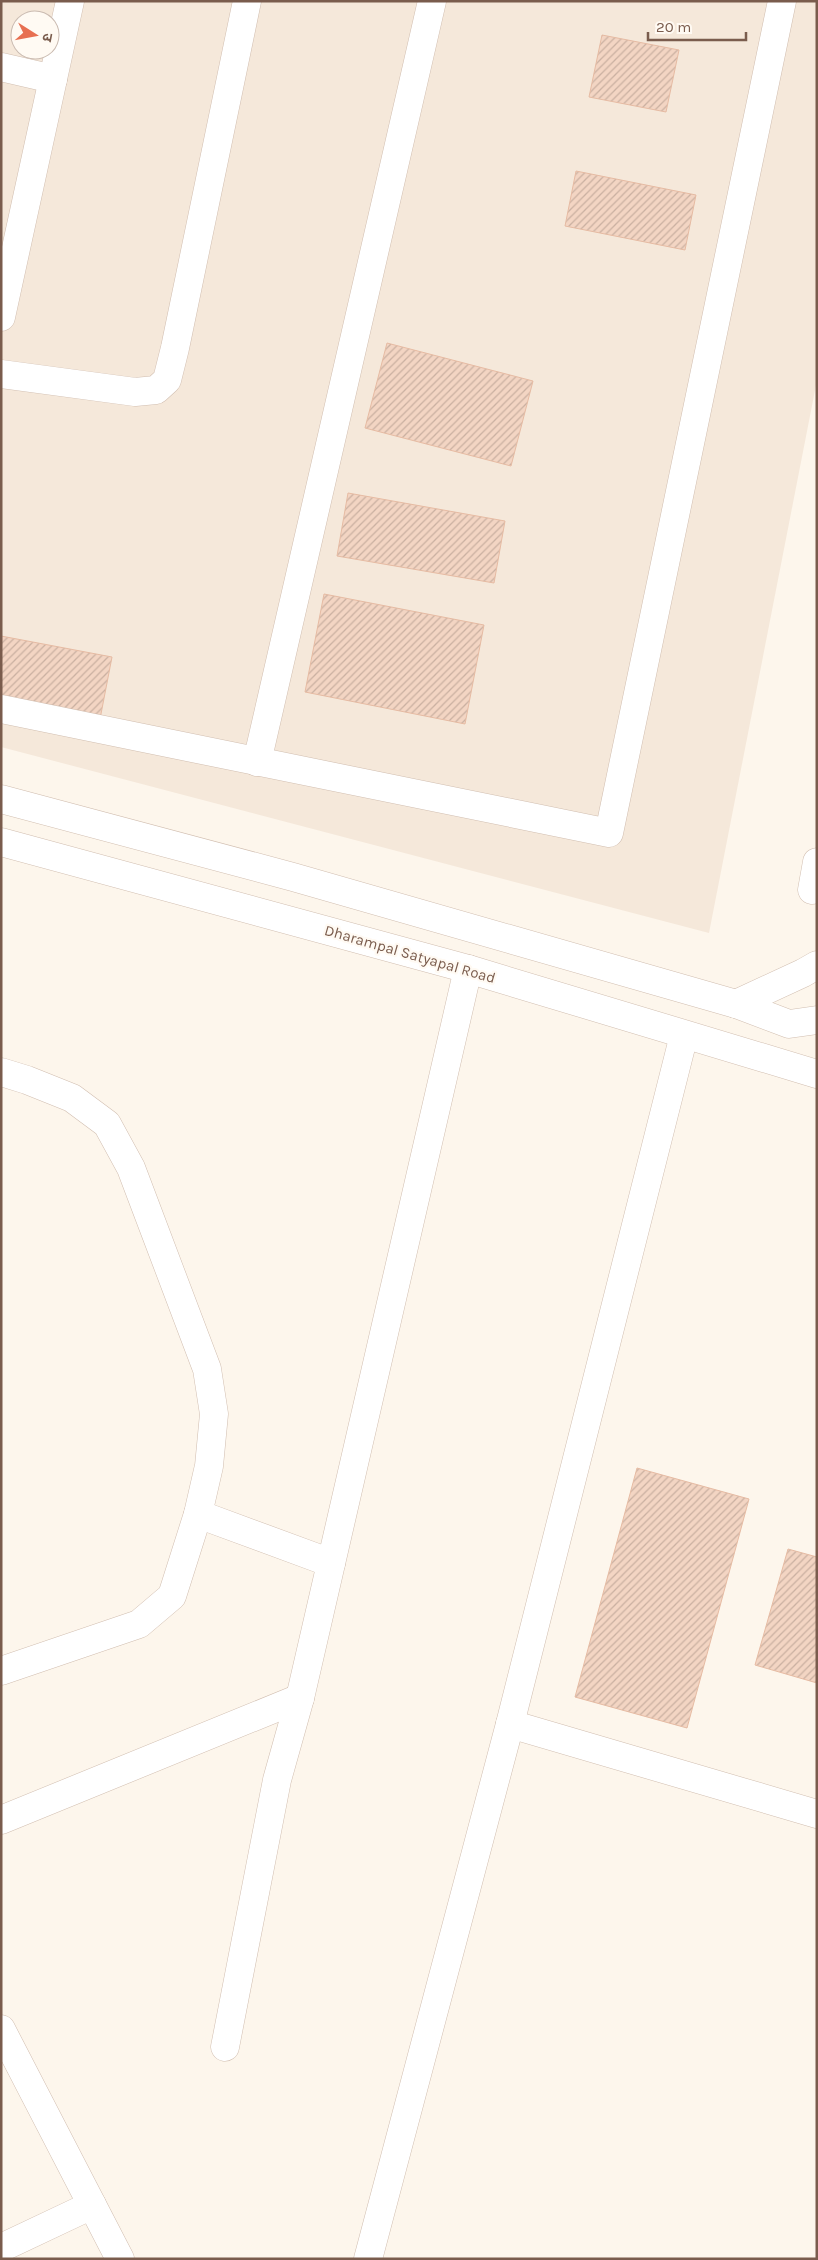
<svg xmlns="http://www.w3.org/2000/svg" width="818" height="2260" viewBox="0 0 818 2260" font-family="Karla,'Noto Sans Devanagari',sans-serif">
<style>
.residential{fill:#f5e8da;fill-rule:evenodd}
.building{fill:url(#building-hatch);stroke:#e6bba3}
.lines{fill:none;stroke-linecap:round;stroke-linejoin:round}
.minor-casing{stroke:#d1beb0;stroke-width:29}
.minor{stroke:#fff;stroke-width:28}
.labels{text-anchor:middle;stroke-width:4.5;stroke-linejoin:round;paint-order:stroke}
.street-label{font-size:15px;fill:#7a5c4d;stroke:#fffaf3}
</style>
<defs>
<pattern id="building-hatch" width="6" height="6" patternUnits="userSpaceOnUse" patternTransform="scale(1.25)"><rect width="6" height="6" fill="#f3d5c3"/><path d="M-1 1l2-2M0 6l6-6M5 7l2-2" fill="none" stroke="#cab0a1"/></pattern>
</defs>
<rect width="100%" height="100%" fill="#fdf6ec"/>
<path class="residential" d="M1 1H817V380L709 933 1 747ZM20 20H50V50H20Z"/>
<g class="building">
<path d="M602 35 679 50 666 112 589 97Z"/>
<path d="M576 171 696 195 685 250 565 226Z"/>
<path d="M387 343 533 381 511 466 365 428Z"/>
<path d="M348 493 505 521 494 583 337 556Z"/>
<path d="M324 594 484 625 465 724 305 692Z"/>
<path d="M1 636 112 657 100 719 1 701Z"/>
<path d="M637 1468 749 1499 687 1728 575 1697Z"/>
<path d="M788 1549 817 1557V1683L755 1665Z"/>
</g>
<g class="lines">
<defs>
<g id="minor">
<path d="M1 67 53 79"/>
<path d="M1 317 70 1"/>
<path d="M1 374 135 392 156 390 167 380 175 348 247 1"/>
<path d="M1 709 609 833 782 1"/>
<path d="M257 762 432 1"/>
<path d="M1 799 293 877 736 1004 789 1024 817 1020"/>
<path d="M1 842 468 969 817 1074"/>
<path d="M812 890 817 862"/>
<path d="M736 1004 803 973 817 965"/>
<path d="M1 1072 27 1080 72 1098 107 1124 131 1168 207 1369 214 1414 209 1466 198 1514 172 1596 139 1624 1 1671"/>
<path d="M198 1514 331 1563"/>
<path d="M510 1724 817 1814"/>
<path d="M1 1820 300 1698"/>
<path d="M1 2029 120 2259"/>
<path d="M225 2047 277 1780 300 1698 468 969"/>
<path d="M1 2248 92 2205"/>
<path d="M368 2259 510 1724 684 1035"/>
</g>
</defs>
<use href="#minor" class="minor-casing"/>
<use href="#minor" class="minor"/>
</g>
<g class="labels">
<g class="street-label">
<text transform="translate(410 954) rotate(16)" y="5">Dharampal Satyapal Road</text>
</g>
</g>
<rect width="818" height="2260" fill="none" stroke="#7a5c4d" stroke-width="5"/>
<g transform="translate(35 35) rotate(101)"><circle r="24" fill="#fffaf3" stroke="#cabbb1"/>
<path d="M0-4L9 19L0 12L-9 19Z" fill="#e76f51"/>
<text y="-8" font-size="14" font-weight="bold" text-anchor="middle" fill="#7a5c4d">उ</text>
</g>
<path d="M648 32v8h98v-8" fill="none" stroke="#7a5c4d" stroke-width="2.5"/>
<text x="656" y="32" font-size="15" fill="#7a5c4d" stroke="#fffaf3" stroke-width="4" paint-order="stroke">20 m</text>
</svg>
